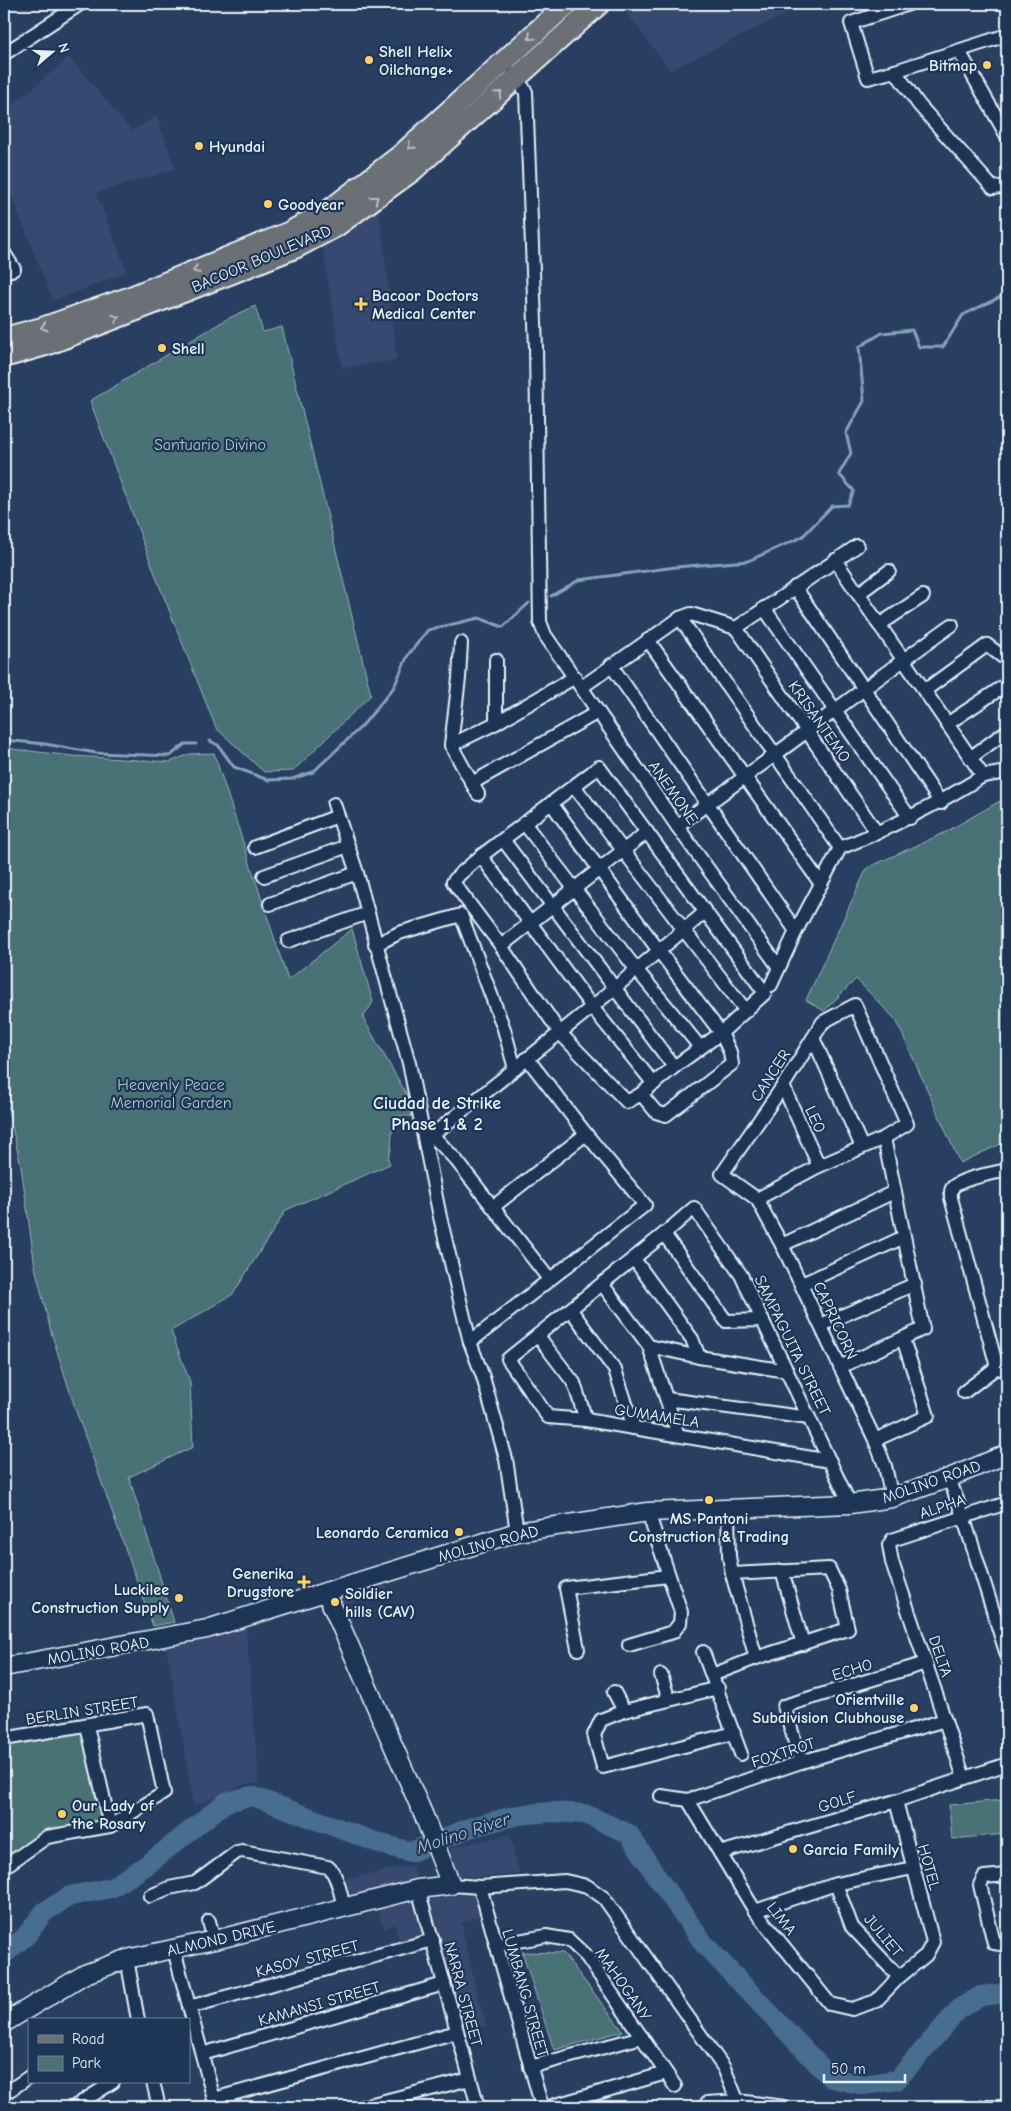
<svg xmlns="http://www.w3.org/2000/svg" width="1011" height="2111" viewBox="0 0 1011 2111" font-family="'Comic Neue',sans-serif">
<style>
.built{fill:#374a6f}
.green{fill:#4a7276;stroke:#99b2b7}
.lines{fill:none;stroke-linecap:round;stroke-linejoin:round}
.stream{stroke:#87a2b8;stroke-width:3}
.river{stroke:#466e8e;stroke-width:20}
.street-casing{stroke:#e8f1f8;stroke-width:16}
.secondary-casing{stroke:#e8f1f8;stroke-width:21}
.primary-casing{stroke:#e8f1f8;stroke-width:24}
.street{stroke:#1d3557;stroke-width:12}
.secondary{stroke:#1d3557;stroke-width:18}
.primary{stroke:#6a7074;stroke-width:20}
.oneway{stroke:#b6bdc3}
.poi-dot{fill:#ffd166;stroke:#1d3557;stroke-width:2}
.labels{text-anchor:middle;stroke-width:4.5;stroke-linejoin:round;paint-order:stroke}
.poi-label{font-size:16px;font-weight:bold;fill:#e8f1f8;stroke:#1d3557;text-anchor:start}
.street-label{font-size:16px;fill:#e8f1f8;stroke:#1d3557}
.park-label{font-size:16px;fill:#b1c5ca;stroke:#1d3557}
.neighbourhood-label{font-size:18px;font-weight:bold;fill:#e8f1f8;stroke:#1d3557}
.water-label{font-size:18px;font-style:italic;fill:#afc3d3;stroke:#1d3557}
</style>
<rect width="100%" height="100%" fill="#293f62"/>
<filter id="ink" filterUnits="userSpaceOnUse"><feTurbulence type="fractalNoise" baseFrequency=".02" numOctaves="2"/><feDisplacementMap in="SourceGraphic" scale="10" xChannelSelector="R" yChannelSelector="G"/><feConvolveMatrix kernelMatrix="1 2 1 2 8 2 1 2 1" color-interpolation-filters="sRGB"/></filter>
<g filter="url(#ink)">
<g class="built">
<path d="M620 4H807L670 70Z"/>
<path d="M69 57 132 131 157 116 175 169 96 193 127 272 53 301 4 176V113Z"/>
<path d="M379 207 397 360 342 368 323 247Z"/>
<path d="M385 1584 387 1589 349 1603 347 1606 354 1624 348 1626 339 1601Z"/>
<path d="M246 1626 259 1784H244L194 1806 166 1644Z"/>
<path d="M510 1834 519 1874 459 1877 450 1848Z"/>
<path d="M412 1865 417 1881 346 1897 342 1880Z"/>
<path d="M475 1893 480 1915 461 1923 474 1981 486 2025 465 2031 428 1898Z"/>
<path d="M413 1898 425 1935 399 1941 395 1924 384 1928 377 1908Z"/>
</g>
<g class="green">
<path d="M255 306 263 332 282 327 371 695 293 771 264 772 216 728 160 587 90 401 227 319Z"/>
<path d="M4 748 73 756 170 762 190 754 214 753 288 980 352 929 373 1002 363 1018 415 1109 413 1116H393L391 1149 388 1159 390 1164 286 1210 233 1294 171 1331 190 1382 193 1447 129 1477 174 1622 153 1626 76 1411 51 1332 35 1267 21 1166 4 1092Z"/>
<path d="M1000 801 1007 814V1141L960 1163 896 1020 856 979 824 1011 806 1000 867 868 944 833Z"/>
<path d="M85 1729 105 1821 46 1832 4 1859V1745Z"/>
<path d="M1003 1800 1006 1834 952 1839 949 1805Z"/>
<path d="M522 1952 563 1953 623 2031 554 2050Z"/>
</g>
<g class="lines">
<g class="stream">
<path d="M551 596 579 580 676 567 748 561 802 537 832 506 848 505 854 491 839 474 851 453 846 433 864 401 859 347 882 333 912 330 919 347H943L963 315 1000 297 1007 288"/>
<path d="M4 740 45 744 96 753 170 756 185 744H196"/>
<path d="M210 741 218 745 234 767 268 780 292 779 313 772 362 726 394 687 408 655 428 630 479 618 503 627 529 603"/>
</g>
<path class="river" d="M4 1954 26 1936 44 1912 70 1896 111 1888 147 1865 226 1802 252 1796 381 1844 411 1852 469 1828 518 1815 551 1812 585 1814 629 1834 659 1880 704 1944 831 2078 864 2085 897 2080 960 2008 981 1996 1007 1993"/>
<defs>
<g id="street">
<path d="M909 4 851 23 868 78 895 71 1007 35"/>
<path d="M959 51 1007 136"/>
<path d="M4 54 80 4"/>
<path d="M895 71 919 105 993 188 1007 186"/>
<path d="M513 73 526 92 536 348 540 622 545 635 677 826 778 966"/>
<path d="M4 253 14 269 4 272"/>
<path d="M835 560 983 776 1007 772"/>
<path d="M795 587 941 803"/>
<path d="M858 594 889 571"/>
<path d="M764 608 910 818"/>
<path d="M680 618 840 848"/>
<path d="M879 625 923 596"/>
<path d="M736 628 877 833"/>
<path d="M648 640 821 884"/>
<path d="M461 643 459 678 451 745 478 794"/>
<path d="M611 665 796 931"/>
<path d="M582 687 680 618 691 614 736 628 857 546"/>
<path d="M924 691 987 645 1007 660"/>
<path d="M496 723V660"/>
<path d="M947 724 1007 684"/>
<path d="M451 745 496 723 575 677"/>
<path d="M970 758 1007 731"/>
<path d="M599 767 765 993 721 1033 674 1067 641 1094 627 1102 560 1033 501 946 453 882 459 875 481 856Z"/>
<path d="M472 783 598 712"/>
<path d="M574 786 746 1011"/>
<path d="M551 803 659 951 721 1033 730 1052 732 1064 666 1115 656 1112 641 1094"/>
<path d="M334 804 357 873 409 1063 440 1217 470 1342 483 1377 506 1459 517 1532"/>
<path d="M524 823 636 969 700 1047"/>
<path d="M677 826C770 760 859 691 952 625"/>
<path d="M504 841 674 1067"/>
<path d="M255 847 338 816"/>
<path d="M481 856 592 1007 654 1084"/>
<path d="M264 876 348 846"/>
<path d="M270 904 357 873"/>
<path d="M288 941 368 913"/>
<path d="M375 945 399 933 461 915 504 1029 515 1069"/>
<path d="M501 946 647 832"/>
<path d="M771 985 796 931 840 848C891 828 936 805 983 776"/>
<path d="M813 1038 862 1147"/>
<path d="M783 1086 819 1166"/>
<path d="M433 1136 456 1160 549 1279"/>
<path d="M426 1140 592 1007 705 912"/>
<path d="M1007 1170C994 1173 962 1178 953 1187 950 1190 951 1194 951 1198L997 1367 1005 1371H1007"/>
<path d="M757 1199 817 1167 884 1138 907 1124 855 1005 823 1022 783 1086 722 1174 757 1199 784 1249 875 1440 885 1466 892 1498"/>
<path d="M493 1207 586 1134"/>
<path d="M664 1234 726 1321 763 1320"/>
<path d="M782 1245 894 1192"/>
<path d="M634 1259 692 1339 699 1357"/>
<path d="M602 1284 649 1346 678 1435"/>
<path d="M802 1284 904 1237"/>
<path d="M571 1310 615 1370 634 1428"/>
<path d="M821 1325 915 1284"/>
<path d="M538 1336 574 1383 586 1420"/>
<path d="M470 1342 645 1205 586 1134 527 1058"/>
<path d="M649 1346 699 1357 787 1371"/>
<path d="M840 1367 923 1329 884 1138"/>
<path d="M964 1392 997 1367"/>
<path d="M667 1399 809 1418"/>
<path d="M875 1440 928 1416 903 1339"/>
<path d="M830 1461 586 1420 548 1417 508 1359 664 1234 694 1208 741 1275 850 1504"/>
<path d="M949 1478 963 1516 1007 1655"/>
<path d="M728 1509 729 1556 732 1574 756 1658"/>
<path d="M782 1571 803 1644"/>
<path d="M629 1645 673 1632 680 1623 681 1612 648 1512"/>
<path d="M578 1649 566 1588 668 1576"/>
<path d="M703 1652 741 1754"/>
<path d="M661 1675 669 1700"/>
<path d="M712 1675 756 1658 848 1629 839 1590 829 1569 732 1574"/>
<path d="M718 1688 624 1711 601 1720 594 1735 603 1767 734 1733"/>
<path d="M614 1692 624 1711"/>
<path d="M87 1726 110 1826"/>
<path d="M4 1739 147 1714 164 1793 110 1826 47 1837 4 1867"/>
<path d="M801 1762 784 1706 926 1663"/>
<path d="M964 1778 892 1562 889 1545 892 1540 1007 1503"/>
<path d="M661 1796 688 1800 755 1911 830 2004 852 2009 876 2001 899 1977 926 1955 933 1942 896 1801"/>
<path d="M688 1800 801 1762 945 1720"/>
<path d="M720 1853 896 1801 1007 1764"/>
<path d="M1007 1875 984 1877 980 1885 994 1943 1007 1945"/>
<path d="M836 1884 852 1927 899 1977"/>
<path d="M451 1885 480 1887 565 1881 587 1886 604 1898 724 2068 740 2107"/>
<path d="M480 1887 542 2107"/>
<path d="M418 1889 478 2107"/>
<path d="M150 1896 169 1888 195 1883 237 1852 242 1851 328 1867C338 1875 341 1896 344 1908"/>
<path d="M755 1911 836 1884 913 1868"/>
<path d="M209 1921 214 1941"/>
<path d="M496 1945 546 1936 569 1940 587 1957 675 2086"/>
<path d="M174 1950 216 2107"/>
<path d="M127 1959 138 2020"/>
<path d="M189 2007 433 1940"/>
<path d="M202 2054 444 1984"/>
<path d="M530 2067 642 2037"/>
<path d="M153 2082 159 2107"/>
<path d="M4 2094 29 2077"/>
<path d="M214 2099 457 2032"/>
<path d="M74 2107 113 2082"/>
<path d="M361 2107 470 2079"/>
<path d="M549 2107 666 2073"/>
<path d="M706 2107 707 2103 738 2101 784 2107"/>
<path d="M984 2107H1007"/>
</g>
<g id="secondary">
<path d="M4 1667 207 1629 517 1532 648 1512 850 1504 892 1498 949 1478 1007 1454"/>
<path d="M4 2023 85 1974 127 1959 219 1939 418 1889 451 1885 424 1816 326 1592"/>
</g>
<g id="primary">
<path d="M4 338 42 328 128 298 290 232 331 209 401 155 567 4"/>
<path d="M4 357 46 345 232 273 297 247 335 227 412 171 599 4"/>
</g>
</defs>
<use href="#street" class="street-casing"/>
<use href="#secondary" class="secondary-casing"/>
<use href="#primary" class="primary-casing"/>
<use href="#street" class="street"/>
<use href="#secondary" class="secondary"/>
<use href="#primary" class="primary"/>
</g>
<defs><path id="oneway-chevron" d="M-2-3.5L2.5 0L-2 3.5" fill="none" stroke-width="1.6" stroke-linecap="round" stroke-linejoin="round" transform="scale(1.25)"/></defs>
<g class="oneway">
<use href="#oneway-chevron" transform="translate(531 37) rotate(137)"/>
<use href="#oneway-chevron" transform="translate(499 94) rotate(-42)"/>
<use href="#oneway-chevron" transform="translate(411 146) rotate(137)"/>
<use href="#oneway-chevron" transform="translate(375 199) rotate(-37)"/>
<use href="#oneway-chevron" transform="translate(196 270) rotate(158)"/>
<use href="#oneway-chevron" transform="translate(116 318) rotate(-22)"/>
<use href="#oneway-chevron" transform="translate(44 327) rotate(163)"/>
</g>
</g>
<g class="poi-dot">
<circle cx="369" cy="60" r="5"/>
<circle cx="987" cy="65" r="5"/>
<circle cx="199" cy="146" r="5"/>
<circle cx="268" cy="204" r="5"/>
<path d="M358.5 296.5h5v5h5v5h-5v5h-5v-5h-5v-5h5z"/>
<circle cx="162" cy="348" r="5"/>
<circle cx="709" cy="1500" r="5"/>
<circle cx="459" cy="1532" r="5"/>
<path d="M301.5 1574.5h5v5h5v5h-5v5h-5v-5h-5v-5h5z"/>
<circle cx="179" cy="1598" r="5"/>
<circle cx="335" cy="1602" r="5"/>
<circle cx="914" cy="1708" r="5"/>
<circle cx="62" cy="1814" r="5"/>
<circle cx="793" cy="1849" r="5"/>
</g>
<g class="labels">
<g class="poi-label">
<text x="379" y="57">Shell Helix<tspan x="379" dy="18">Oilchange+</tspan></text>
<text x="977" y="71" text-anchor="end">Bitmap</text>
<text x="209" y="152">Hyundai</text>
<text x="278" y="210">Goodyear</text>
<text x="372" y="301">Bacoor Doctors<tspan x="372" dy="18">Medical Center</tspan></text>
<text x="172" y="354">Shell</text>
<text x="709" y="1524" text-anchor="middle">MS Pantoni<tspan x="709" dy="18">Construction &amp; Trading</tspan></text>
<text x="449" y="1538" text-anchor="end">Leonardo Ceramica</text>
<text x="294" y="1579" text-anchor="end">Generika<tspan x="294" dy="18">Drugstore</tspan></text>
<text x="169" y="1595" text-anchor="end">Luckilee<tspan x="169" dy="18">Construction Supply</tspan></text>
<text x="345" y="1599">Soldier<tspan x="345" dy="18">hills (CAV)</tspan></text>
<text x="904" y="1705" text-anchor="end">Orientville<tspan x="904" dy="18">Subdivision Clubhouse</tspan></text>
<text x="72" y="1811">Our Lady of<tspan x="72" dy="18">the Rosary</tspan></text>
<text x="803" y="1855">Garcia Family</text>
</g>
<g class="street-label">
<text transform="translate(261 258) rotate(-23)" y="6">BACOOR BOULEVARD</text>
<text transform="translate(820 721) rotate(55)" y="6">KRISANTEMO</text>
<text transform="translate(674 792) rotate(55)" y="6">ANEMONE</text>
<text transform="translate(770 1075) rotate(-57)" y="6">CANCER</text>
<text transform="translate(816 1119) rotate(65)" y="6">LEO</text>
<text transform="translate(836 1320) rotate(65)" y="6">CAPRICORN</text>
<text transform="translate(793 1345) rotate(64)" y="6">SAMPAGUITA STREET</text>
<text transform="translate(657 1415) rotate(9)" y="6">GUMAMELA</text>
<text transform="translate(931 1481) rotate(-19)" y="6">MOLINO ROAD</text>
<text transform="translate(942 1506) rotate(-18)" y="6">ALPHA</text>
<text transform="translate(488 1543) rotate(-15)" y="6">MOLINO ROAD</text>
<text transform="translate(98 1650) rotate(-10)" y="6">MOLINO ROAD</text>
<text transform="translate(941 1656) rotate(71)" y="6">DELTA</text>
<text transform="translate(852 1669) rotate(-17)" y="6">ECHO</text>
<text transform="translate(82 1710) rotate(-9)" y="6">BERLIN STREET</text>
<text transform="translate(783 1752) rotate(-18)" y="6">FOXTROT</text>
<text transform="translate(837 1801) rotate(-17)" y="6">GOLF</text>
<text transform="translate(930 1867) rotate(75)" y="6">HOTEL</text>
<text transform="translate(782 1918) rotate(52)" y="6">LIMA</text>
<text transform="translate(884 1935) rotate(50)" y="6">JULIET</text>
<text transform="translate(221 1938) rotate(-13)" y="6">ALMOND DRIVE</text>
<text transform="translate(307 1958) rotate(-15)" y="6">KASOY STREET</text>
<text transform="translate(624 1984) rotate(55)" y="6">MAHOGANY</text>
<text transform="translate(526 1993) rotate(74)" y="6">LUMBANG STREET</text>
<text transform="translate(464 1994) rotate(75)" y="6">NARRA STREET</text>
<text transform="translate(319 2003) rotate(-16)" y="6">KAMANSI STREET</text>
</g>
<g class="park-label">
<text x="210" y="450">Santuario Divino</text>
<text x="171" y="1090">Heavenly Peace<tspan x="171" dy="18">Memorial Garden</tspan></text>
</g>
<g class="neighbourhood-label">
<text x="437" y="1109">Ciudad de Strike<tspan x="437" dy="21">Phase 1 &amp; 2</tspan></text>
</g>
<g class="water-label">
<text transform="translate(463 1833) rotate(-18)" y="6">Molino River</text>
</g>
</g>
<rect width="1011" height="2111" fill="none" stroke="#1d3557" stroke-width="20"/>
<rect x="10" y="10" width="991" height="2091" fill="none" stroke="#e8f1f8" stroke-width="2" filter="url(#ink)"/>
<rect x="28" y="2018" width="162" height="65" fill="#1d3557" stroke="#6e8097"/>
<rect x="38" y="2035" width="25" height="8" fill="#6a7074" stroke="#6e8097"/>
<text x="72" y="2044" font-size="15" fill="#e8f1f8">Road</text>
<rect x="38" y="2056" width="25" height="15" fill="#4a7276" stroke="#6e8097"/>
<text x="72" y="2068" font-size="15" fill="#e8f1f8">Park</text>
<g transform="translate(52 52) rotate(71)" stroke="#1d3557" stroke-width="4" paint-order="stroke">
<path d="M0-4L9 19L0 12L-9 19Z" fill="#e8f1f8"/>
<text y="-8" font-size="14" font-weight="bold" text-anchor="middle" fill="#e8f1f8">N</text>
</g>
<path d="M824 2074v8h81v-8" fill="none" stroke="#e8f1f8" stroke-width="2.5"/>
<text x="831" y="2074" font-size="15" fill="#e8f1f8" stroke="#1d3557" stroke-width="4" paint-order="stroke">50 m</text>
</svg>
